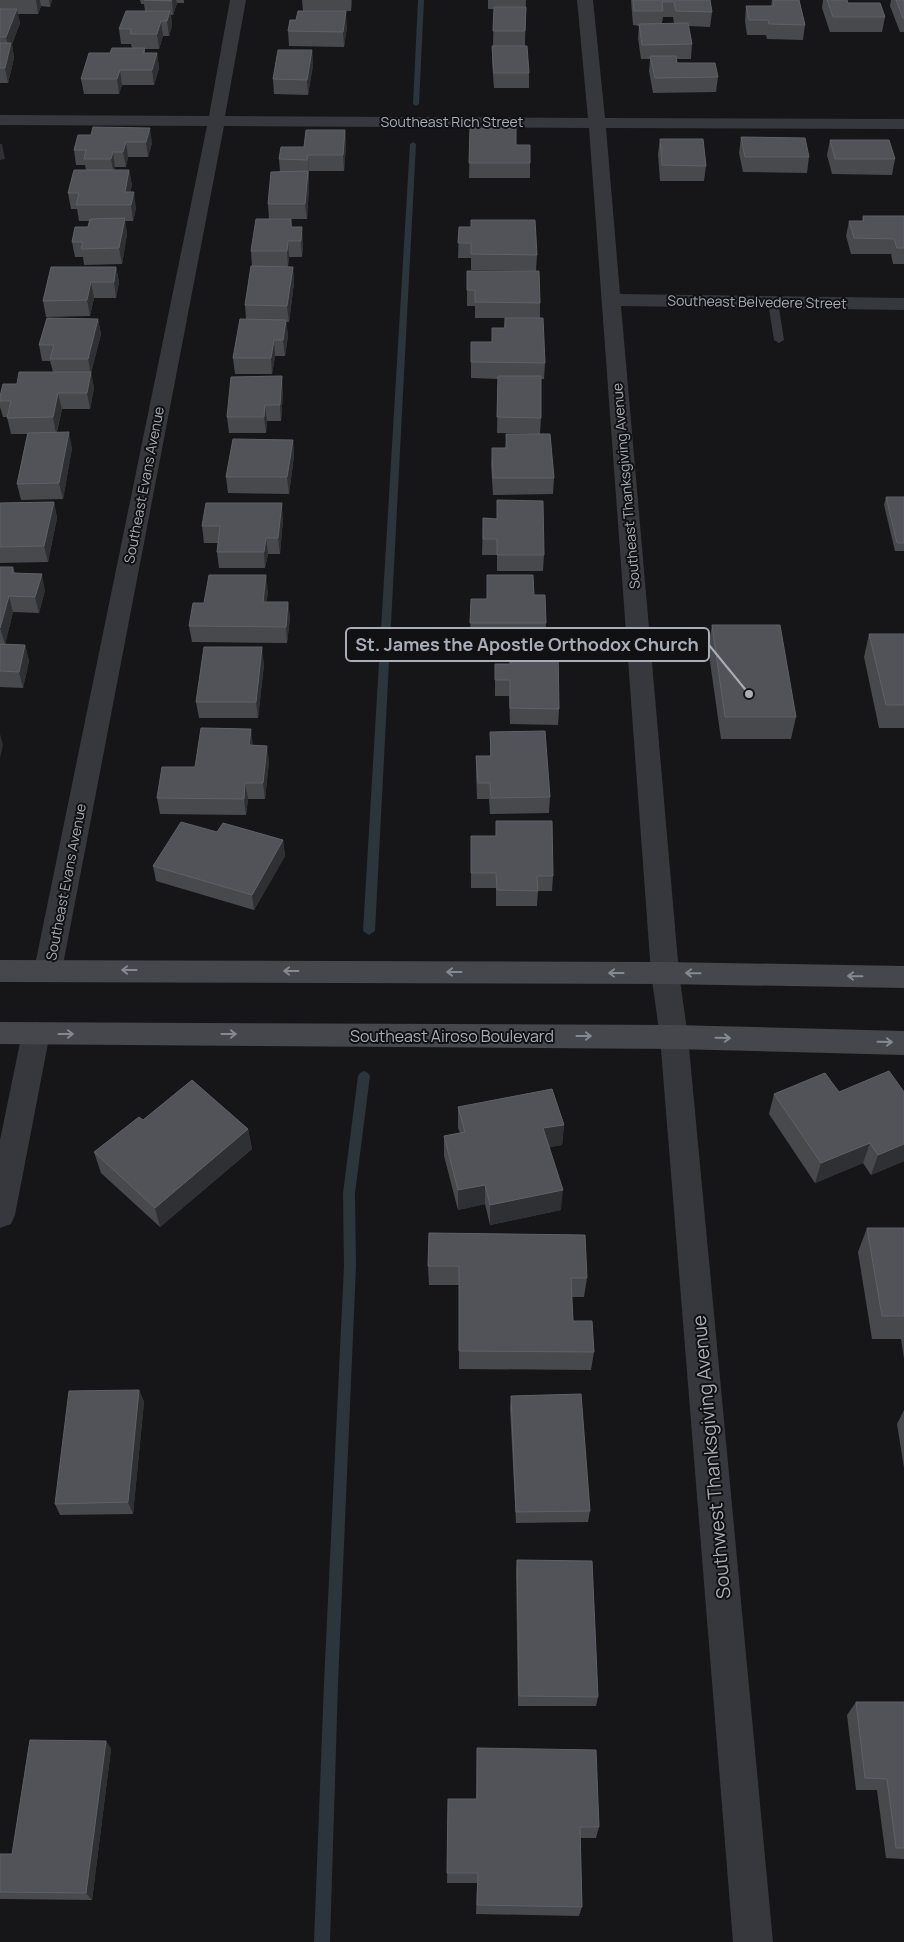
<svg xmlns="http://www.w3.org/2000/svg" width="904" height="1942" viewBox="0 0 904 1942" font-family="Manrope,sans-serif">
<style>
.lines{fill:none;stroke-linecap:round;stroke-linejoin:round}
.stream{fill:#2c353c;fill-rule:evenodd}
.service{fill:#37383d;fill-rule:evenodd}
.minor{fill:#37383d;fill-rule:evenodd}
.secondary{fill:#45474d;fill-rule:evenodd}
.wall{fill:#47494d;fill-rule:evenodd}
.shaded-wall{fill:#2f3033}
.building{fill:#525359;stroke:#5f6168}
.oneway{stroke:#858993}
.labels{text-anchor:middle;stroke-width:4;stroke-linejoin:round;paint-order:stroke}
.far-street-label{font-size:14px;fill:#a8adb8;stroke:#111113}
.street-label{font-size:16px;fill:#a8adb8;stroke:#111113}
.near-street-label{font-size:19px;fill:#a8adb8;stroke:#111113}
.leader{fill:none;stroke:#a8adb8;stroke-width:2}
.callout-dot{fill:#a8adb8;stroke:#111113;stroke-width:2}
.callout{fill:#111113;stroke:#a8adb8;stroke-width:2}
.callout-label{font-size:18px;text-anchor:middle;font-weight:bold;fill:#a8adb8}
</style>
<rect width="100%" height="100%" fill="#161618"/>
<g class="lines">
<g class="stream">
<path d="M418 0H424L419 104 416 106 413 104Z"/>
<path d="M413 142 416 144 375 931 369 935 363 931 410 144Z"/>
<path d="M364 1071 368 1073 370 1076 355 1193 356 1266 338 1683 330 1942H314L324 1683 344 1266 343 1193 358 1076 360 1073Z"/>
</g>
<path class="service" d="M773 299 778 302 784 340 779 343 774 340 768 302Z"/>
<g class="minor">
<path d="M230 0H246L225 116 588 118 577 0H593L605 118 904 119V129L606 128 620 294 904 298V310L621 306 679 973 688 1037 773 1942H733L660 1037 651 973 589 128 224 126 62 970 58 978 48 981 38 978 34 970 207 126 0 125V115L209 116Z"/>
<path d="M36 1022 46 1025 50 1033 15 1215 11 1224 0 1228V1140L22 1033 26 1025Z"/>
</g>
<g class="secondary">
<path d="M0 960 665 962 904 966V988L665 984 0 982Z"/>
<path d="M0 1022 674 1025 904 1031V1055L674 1049 0 1044Z"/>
</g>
</g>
<g class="wall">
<path d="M0 0H52L50 7 41 6 38 14H18L20 23 12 44 14 58 8 83H0Z"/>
<path d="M140 0H184V3H177L173 15H171L172 26 169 36H163L159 49H145V53H157L159 68 154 85H122L119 94H84L81 79 110 53 132 48 131 44H121L119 29 145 11 144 4H141Z"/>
<path d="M302 0H352L351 11H303Z"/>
<path d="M488 0H526L525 46 529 73V88H494L492 61V46H509H493L494 9H488Z"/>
<path d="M631 0H710L712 12 710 27 688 26 692 44 691 59H677V63L718 77 716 92 653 93 649 71 650 59H641L638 38 639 26 633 25ZM663 17H673L674 23H662Z"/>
<path d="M772 0H799L805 25 803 40 767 39 766 35H747L745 21 746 6H771Z"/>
<path d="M823 0H847L848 3 885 17 882 32H830L822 8Z"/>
<path d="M891 0H904V32H900L890 6Z"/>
<path d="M347 26 344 47 289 46 288 31Z"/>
<path d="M312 50 313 65 308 95 274 94 273 79Z"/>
<path d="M93 127 152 143 148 157H128L126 167H115V170H129L132 185 130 192 136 208 133 221H125L127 234 122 264 84 265 83 257H75L72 242 88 227 89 221H79L77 209H71L68 193 86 170 85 165H76L74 150 91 135Z"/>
<path d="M470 128 516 145 530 163V178H469Z"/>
<path d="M345 130 346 145 344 171H309V187L307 219H291L292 227 303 242 302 257H289L288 267H293L294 283 289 322H286L288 336 285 356H275L272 374H235L233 358 246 319 245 305 252 266 251 251 269 219 268 204 280 171 279 159 304 147Z"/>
<path d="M741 137 809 157 807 173 743 172 739 153Z"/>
<path d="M660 139 706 166 704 181H660L658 154Z"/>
<path d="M830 140 895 159 892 175 832 174 827 155Z"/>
<path d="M863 216H904V264H893L891 254H851L846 236 849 221H862Z"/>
<path d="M459 227H471L537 255 536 271 471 270V258H458Z"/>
<path d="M116 267 119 282 116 298H94L90 316 46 317 43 301Z"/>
<path d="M467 271 540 303V318L545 363 544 379H541V418L540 434 497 433 498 379 471 378V342H492L504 328 505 318H475V306H467Z"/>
<path d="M98 319 101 334 91 373 94 388 90 409H62L57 432 72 448 63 499 21 500 17 484 27 434H11L7 417H3L0 407V396L17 384 53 372 50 361H42L39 345Z"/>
<path d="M283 392 281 421H267L266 433H229L227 417Z"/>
<path d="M506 434 554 478 553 494 493 495 491 464 492 448H505Z"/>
<path d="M293 440 294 456 289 494 228 493 226 477Z"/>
<path d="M886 497H904V551H895L884 505Z"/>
<path d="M497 500 544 555 543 571H497V555H482L483 518 497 519Z"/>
<path d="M54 502 57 518 48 562 0 563V503Z"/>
<path d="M283 519 280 554H268L265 568H219L217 552 218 543H204L202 526Z"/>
<path d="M0 567H13L15 573 45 590 39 613 13 612 5 644H0Z"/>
<path d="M268 592 266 602H288L290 618 287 643 192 642 189 626 204 603Z"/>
<path d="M534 595 546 623 545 640 470 639 471 599H487Z"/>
<path d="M712 625 796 717 791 739H721L708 648Z"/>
<path d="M869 634H904V728H879L864 657Z"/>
<path d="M0 644 25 645 29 661 23 688 0 687Z"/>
<path d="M510 650 559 709 558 725 510 724 509 696H495V664H510Z"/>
<path d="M264 664 258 718H199L196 702Z"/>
<path d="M490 732 550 797 549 813 490 814 489 799H477L476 772V756H490Z"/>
<path d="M253 745 269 761 265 799H248L246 815 160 814 157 798 195 767Z"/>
<path d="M217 832 283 840 285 856 254 910 156 881 153 866Z"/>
<path d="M471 836 553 876 552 891H538L537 906H496V888H471Z"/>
<path d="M839 1092H904V1161L871 1175 863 1163 815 1183 769 1114 774 1094Z"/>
<path d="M458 1107 564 1125 562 1145 549 1147 561 1210 490 1225 485 1204 458 1210 444 1156V1136L460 1133 458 1128Z"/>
<path d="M143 1120 248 1129 252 1149 160 1227 101 1173 94 1152Z"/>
<path d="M867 1228H904V1359L901 1339H872L858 1252Z"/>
<path d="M429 1233 587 1278 584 1297H572L573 1321 594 1352 591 1370 459 1369V1285H429L428 1266Z"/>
<path d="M139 1390 144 1402 133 1514 60 1515 55 1504Z"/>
<path d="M511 1396 590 1511 588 1522 516 1523 510 1408Z"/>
<path d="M904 1410V1468L897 1424Z"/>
<path d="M517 1560 598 1697 596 1706H518L516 1571Z"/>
<path d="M856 1702H904V1859L886 1858 877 1790H856L847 1715Z"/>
<path d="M106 1741 111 1749 92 1900 0 1899V1854H12Z"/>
<path d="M477 1748 599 1827 596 1838H580L582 1907 579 1916 476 1914 477 1883H447L448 1799H476Z"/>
</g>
<g class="shaded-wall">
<path d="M36 0H40L41 6 38 14Z"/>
<path d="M49 0H52L50 7Z"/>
<path d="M172 0H176L177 3 173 15Z"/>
<path d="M351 0H352L351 11Z"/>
<path d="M17 9 20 23 12 44 14 58 8 83 5 68 9 51 6 37Z"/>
<path d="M170 11 172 26 169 36 167 21Z"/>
<path d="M346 11 347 26 344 47 343 32Z"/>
<path d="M161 21 163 36 159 49 157 34Z"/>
<path d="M312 50 313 65 308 95 307 80Z"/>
<path d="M157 53 159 68 154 85 152 70Z"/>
<path d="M120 70 122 85 119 94 117 79Z"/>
<path d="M150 128 152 143 148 157 146 142Z"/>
<path d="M345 130 346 145 344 171 343 155Z"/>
<path d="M126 142 128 157 126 167 123 152Z"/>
<path d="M0 144H2L5 159 0 160Z"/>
<path d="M113 152 115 167 114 175 111 159Z"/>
<path d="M308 155 309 187 307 219 305 204 308 171Z"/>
<path d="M129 170 132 185 128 205 125 192Z"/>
<path d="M134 192 136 208 133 221 131 205Z"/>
<path d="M125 218 127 234 122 264 119 248Z"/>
<path d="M302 227 303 242 302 257 301 241Z"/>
<path d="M288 241 289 257 288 267 287 251Z"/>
<path d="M116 267 119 282 116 298 114 282Z"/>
<path d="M293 267 294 283 289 322 287 306Z"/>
<path d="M91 282 94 298 90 316 87 300Z"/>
<path d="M98 319 101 334 91 373 94 388 90 409 87 393 91 374 88 359Z"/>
<path d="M286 320 288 336 285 356 283 340Z"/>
<path d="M274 340 275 356 272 374 271 358Z"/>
<path d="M282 376 283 392 281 421 280 405Z"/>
<path d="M58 393 62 409 56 434 53 417Z"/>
<path d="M265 405 267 421 266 433 264 417Z"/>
<path d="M69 432 72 448 63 499 59 483Z"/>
<path d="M293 440 294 456 289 494 287 477Z"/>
<path d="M54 502 57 518 48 562 44 546Z"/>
<path d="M282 503 283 519 280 554 278 538Z"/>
<path d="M266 538 268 554 265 568 264 552Z"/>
<path d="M42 574 45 590 39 613 35 597Z"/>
<path d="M266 575 268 592 264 618 263 602Z"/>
<path d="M9 596 13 612 5 644 0 628Z"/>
<path d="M288 602 290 618 287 643 286 627Z"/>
<path d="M25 645 29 661 23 688 19 672Z"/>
<path d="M262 647 264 664 258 718 256 702Z"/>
<path d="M251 729 253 745H249Z"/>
<path d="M0 734 3 745 0 758Z"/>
<path d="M267 746 269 761 265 799 263 783Z"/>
<path d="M245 783 248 799 246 815 244 799Z"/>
<path d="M283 840 285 856 254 910 252 895Z"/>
<path d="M564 1125 562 1145 542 1149 543 1128Z"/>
<path d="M248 1129 252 1149 160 1227 155 1208Z"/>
<path d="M870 1143 863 1163 815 1183 821 1163Z"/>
<path d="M904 1144V1161L871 1175 878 1155Z"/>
<path d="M485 1185V1204L458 1210V1190Z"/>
<path d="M563 1190 561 1210 490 1225V1205Z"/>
<path d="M139 1390 144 1402 133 1514 128 1502Z"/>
<path d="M106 1741 111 1749 92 1900 86 1893Z"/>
</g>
<g class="building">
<path d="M144 0H172L171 1Z"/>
<path d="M633 0H710L712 12 676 11 674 2H662L663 11H634Z"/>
<path d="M773 0H799L805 25 769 24 768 20H749L746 6H774Z"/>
<path d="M827 0H847L848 3H880L885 17H833Z"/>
<path d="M896 0H904V18H903Z"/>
<path d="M494 7H526L525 31H493Z"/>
<path d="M0 9H17L6 37H0Z"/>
<path d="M126 11H170L167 21H161L157 34H130L131 29H119Z"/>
<path d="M298 11H346L343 32 288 31 290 20H296Z"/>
<path d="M688 23 692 44 642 45 639 24Z"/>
<path d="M0 43H11L5 68H0Z"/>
<path d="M492 46H527L529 73H494Z"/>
<path d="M112 48H145L143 53H157L152 70H120L117 79H81L89 53H110Z"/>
<path d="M278 50H312L307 80 273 79Z"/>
<path d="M650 56H676L677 63H715L718 77 655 78Z"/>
<path d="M93 127 150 128 146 142H126L123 152H113L111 159H84L86 150H74L78 135H91Z"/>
<path d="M470 128H516V145H530V163H469Z"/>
<path d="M306 130H345L343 155H308L307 160 279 159 281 147H304Z"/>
<path d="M741 137 805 138 809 157H745Z"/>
<path d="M660 139H703L706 166 662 165Z"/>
<path d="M830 140H889L895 159H835Z"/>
<path d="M74 170H129L125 192H134L131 205H76L79 193H68Z"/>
<path d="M308 171 305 204H268L271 172Z"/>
<path d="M863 216H904V248H897L894 239 854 238 849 221H864Z"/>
<path d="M125 218 119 248 81 249 83 242H72L75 227H88L90 219Z"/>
<path d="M256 219H291V227H302L301 241H288L287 251H251Z"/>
<path d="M471 220H535L537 255 471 254V243H458L459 227H471Z"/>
<path d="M251 266 293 267 287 306 245 305Z"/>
<path d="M51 267H116L114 282H91L87 300 43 301Z"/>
<path d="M467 271H539L540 303 475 302V290H467Z"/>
<path d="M47 318 98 319 88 359H50L54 345H39Z"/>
<path d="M505 318H543L545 363 471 362V342H492V328H505Z"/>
<path d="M240 319 286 320 283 340H274L271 358H233Z"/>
<path d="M19 372H91L87 393H58L53 417 7 418 11 401H0V396L3 384H17Z"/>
<path d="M282 376 280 405H265L264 417H227L231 377Z"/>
<path d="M498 376H541V418L497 417Z"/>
<path d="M69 432 59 483 17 484 28 433Z"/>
<path d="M506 434H550L554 478H493L492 448H507Z"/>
<path d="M233 439 293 440 287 477H226Z"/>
<path d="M886 497H904V543H897Z"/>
<path d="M497 500 543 501 544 555H497V539H483V518L497 519Z"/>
<path d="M54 502 44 546 0 547V503Z"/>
<path d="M206 503H282L278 538H266L264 552H217L220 526H202Z"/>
<path d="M0 567H13L12 573 42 574 35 597 9 596 0 628Z"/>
<path d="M209 575H266L263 602H288L286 627 189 626 193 603H204Z"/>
<path d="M487 575H533L534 595H545L546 623H470L471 599H487Z"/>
<path d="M712 625H780L796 717H725Z"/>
<path d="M869 634H904V705H886Z"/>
<path d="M0 644 25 645 19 672 0 671Z"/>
<path d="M204 647H262L256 702H196Z"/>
<path d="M510 650 558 651 559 709 510 708V680H495V664H510Z"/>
<path d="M201 728 251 729 249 745 267 746 263 783H245L244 799 157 798 162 767H195Z"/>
<path d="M545 731 550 797 491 798 490 783H478L476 756H491L490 732Z"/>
<path d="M496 821H552L553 876H537L538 891 497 890 496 873H471V836H496Z"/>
<path d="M181 822 217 832 223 823 283 840 252 895 153 866Z"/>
<path d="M889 1071 904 1092V1144L878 1155 870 1143 821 1163 774 1094 825 1073 839 1092Z"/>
<path d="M192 1080 248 1129 155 1208 94 1152 139 1117 143 1120Z"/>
<path d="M552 1089 564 1125 543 1128 563 1190 490 1205 485 1185 458 1190 444 1136 465 1132 458 1107Z"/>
<path d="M867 1228H904V1316H882Z"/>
<path d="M429 1233 585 1235 587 1278H571L573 1321H592L594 1352 459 1351V1266H428Z"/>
<path d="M139 1390 128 1502 55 1504 69 1391Z"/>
<path d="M581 1394 590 1511 516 1512 511 1396Z"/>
<path d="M517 1560 592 1561 598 1697 519 1696Z"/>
<path d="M856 1702H904V1848H896L887 1779 865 1778Z"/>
<path d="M30 1740 106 1741 86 1893 0 1892V1854H12Z"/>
<path d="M477 1748 596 1750 599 1827H580L582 1907 477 1905 478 1873H447L448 1799H477Z"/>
</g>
<defs><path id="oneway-shaft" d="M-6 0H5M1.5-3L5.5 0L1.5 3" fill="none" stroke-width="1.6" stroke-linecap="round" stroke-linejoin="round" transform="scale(1.25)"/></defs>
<g class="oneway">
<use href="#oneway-shaft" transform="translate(129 970) rotate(-180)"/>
<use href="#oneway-shaft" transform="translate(291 971) rotate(-180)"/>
<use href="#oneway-shaft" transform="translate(454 972) rotate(-180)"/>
<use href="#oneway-shaft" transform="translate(616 973) rotate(-180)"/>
<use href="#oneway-shaft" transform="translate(693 973) rotate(-179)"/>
<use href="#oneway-shaft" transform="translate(855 976) rotate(-179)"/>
<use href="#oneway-shaft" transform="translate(66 1034)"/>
<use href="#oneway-shaft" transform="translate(229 1034)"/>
<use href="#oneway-shaft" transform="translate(584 1036)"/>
<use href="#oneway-shaft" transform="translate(723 1038) rotate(1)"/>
<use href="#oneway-shaft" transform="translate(885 1042) rotate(1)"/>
</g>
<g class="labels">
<g class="far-street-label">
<text x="452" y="127">Southeast Rich Street</text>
<text transform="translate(757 302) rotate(1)" y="5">Southeast Belvedere Street</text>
<text transform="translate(144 485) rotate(-79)" y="5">Southeast Evans Avenue</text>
<text transform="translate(626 486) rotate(-95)" y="5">Southeast Thanksgiving Avenue</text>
<text transform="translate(66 882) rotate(-79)" y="5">Southeast Evans Avenue</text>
</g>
<g class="street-label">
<text x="452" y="1042">Southeast Airoso Boulevard</text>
</g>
<g class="near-street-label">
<text transform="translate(711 1457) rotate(-95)" y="7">Southwest Thanksgiving Avenue</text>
</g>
</g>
<path class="leader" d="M749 694L709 645"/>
<circle class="callout-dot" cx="749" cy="694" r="5"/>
<rect class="callout" x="346" y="628" width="363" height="33" rx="5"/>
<g class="callout-label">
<text x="527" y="651">St. James the Apostle Orthodox Church</text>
</g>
</svg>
